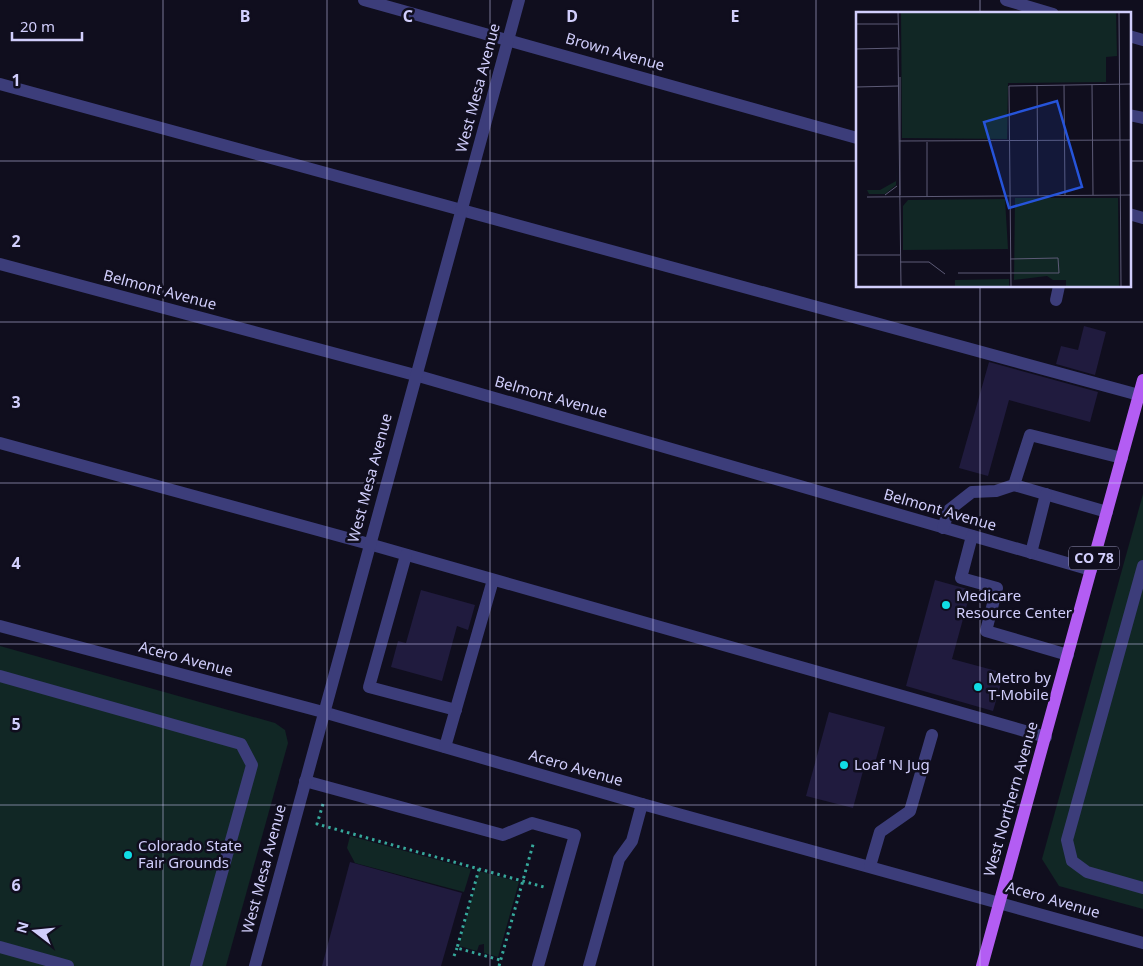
<svg xmlns="http://www.w3.org/2000/svg" width="1143" height="966" viewBox="0 0 1143 966" font-family="'Noto Sans',sans-serif">
<style>
.green{fill:#112725}
.building{fill:#201b3e}
.lines{fill:none;stroke-linecap:round;stroke-linejoin:round}
.path{stroke:#36a89b;stroke-width:3;stroke-dasharray:2.5 4;stroke-linecap:butt}
.minor{stroke:#3c3d7a;stroke-width:12}
.major{stroke:#b35df3;stroke-width:12}
.grid{fill:none;stroke:#d1cefc;stroke-width:1;stroke-opacity:0.55}
.poi-dot{fill:#10dce5;stroke:#100e1e;stroke-width:2}
.labels{text-anchor:middle;stroke-width:5;stroke-linejoin:round;paint-order:stroke}
.shield{fill:#100e1e;stroke:#9794b9;stroke-width:1}
.shield-label{font-size:14px;font-weight:bold;fill:#d1cefc}
.street-label{font-size:15px;fill:#d1cefc;stroke:#100e1e}
.poi-label{font-size:15px;fill:#d1cefc;stroke:#100e1e;text-anchor:start}
.inset-road{fill:none;stroke:#5d5b77;stroke-width:1}
.view{fill:#2654da;fill-opacity:0.15;stroke:#2654da;stroke-width:2.5}
.inset-edge{fill:none;stroke:#d1cefc;stroke-width:2.5}
.grid-label{font-size:16px;text-anchor:middle;font-weight:bold;fill:#d1cefc;stroke:#100e1e;stroke-width:5;stroke-linejoin:round;paint-order:stroke}
</style>
<rect width="100%" height="100%" fill="#100e1e"/>
<g class="green">
<path d="M1143 494V909L1059 886 1042 859Z"/>
<path d="M0 646 275 723 285 730 288 743 226 966H0Z"/>
<path d="M350 836 471 869 464 892 355 863 347 848Z"/>
<path d="M479 871 519 882 498 957 484 953V944L479 945 477 951 459 946Z"/>
</g>
<g class="building">
<path d="M1084 326 1106 332 1095 375 1056 364 1061 346 1078 350Z"/>
<path d="M989 362 1098 392 1090 422 1009 400 988 476 959 468Z"/>
<path d="M935 580 971 590 952 659 1004 673 993 711 906 686Z"/>
<path d="M421 590 475 605 468 630 457 626 442 681 391 667 398 641 406 643Z"/>
<path d="M829 712 885 727 875 763 866 760 853 808 806 796Z"/>
<path d="M350 862 462 893 441 966H322Z"/>
</g>
<g class="lines">
<g class="path">
<path d="M323 804 317 824 544 887"/>
<path d="M479 869 457 948 500 960"/>
<path d="M454 956 457 948"/>
<path d="M499 966 534 841"/>
</g>
<g class="minor">
<path d="M364 0 857 138"/>
<path d="M1006 0 1053 14"/>
<path d="M1129 36 1143 40"/>
<path d="M0 84 1139 395"/>
<path d="M1129 115 1143 118"/>
<path d="M1129 214 1143 218"/>
<path d="M0 264 415 375 1091 570"/>
<path d="M1056 300 1059 286"/>
<path d="M0 443 369 544 1046 737"/>
<path d="M1107 512 1014 485 1030 435 1122 458"/>
<path d="M943 528 949 510 972 492 996 491 1014 485"/>
<path d="M972 536 961 578 997 588 986 631 1068 655"/>
<path d="M1031 553 1046 494"/>
<path d="M406 555 369 687 456 710"/>
<path d="M1143 566 1067 840 1072 861 1087 872 1143 888"/>
<path d="M0 626 323 712 642 804 1143 943"/>
<path d="M0 676 241 744 252 765 196 966"/>
<path d="M445 747 493 580"/>
<path d="M305 781 503 835 532 823 575 835 538 966"/>
<path d="M870 866 880 832 910 811 932 735"/>
<path d="M0 947 68 966"/>
<path d="M255 966 519 0"/>
<path d="M589 966 619 859 632 841 642 804"/>
</g>
<path class="major" d="M982 966 1143 380"/>
</g>
<path class="grid" d="M163 0V966M327 0V966M490 0V966M653 0V966M816 0V966M980 0V14M0 161H857M1129 161H1143M980 286V966M0 322H1143M0 483H1143M0 644H1143M0 805H1143"/>
<g class="poi-dot">
<circle cx="946" cy="605" r="5"/>
<circle cx="978" cy="687" r="5"/>
<circle cx="844" cy="765" r="5"/>
<circle cx="128" cy="855" r="5"/>
</g>
<g class="labels">
<rect class="shield" x="1069" y="546.5" width="50" height="23" rx="4"/>
<g class="shield-label">
<text x="1094" y="563">CO 78</text>
</g>
<g class="street-label">
<text transform="translate(615 52) rotate(16)" y="5">Brown Avenue</text>
<text transform="translate(478 88) rotate(-75)" y="5">West Mesa Avenue</text>
<text transform="translate(160 290) rotate(15)" y="5">Belmont Avenue</text>
<text transform="translate(551 397) rotate(16)" y="5">Belmont Avenue</text>
<text transform="translate(370 478) rotate(-75)" y="5">West Mesa Avenue</text>
<text transform="translate(940 510) rotate(16)" y="5">Belmont Avenue</text>
<text transform="translate(186 659) rotate(15)" y="5">Acero Avenue</text>
<text transform="translate(576 768) rotate(16)" y="5">Acero Avenue</text>
<text transform="translate(1011 799) rotate(-74)" y="5">West Northern Avenue</text>
<text transform="translate(264 869) rotate(-75)" y="5">West Mesa Avenue</text>
<text transform="translate(1053 900) rotate(16)" y="5">Acero Avenue</text>
</g>
<g class="poi-label">
<text x="956" y="601">Medicare<tspan x="956" dy="17">Resource Center</tspan></text>
<text x="988" y="683">Metro by<tspan x="988" dy="17">T-Mobile</tspan></text>
<text x="854" y="770">Loaf 'N Jug</text>
<text x="138" y="851">Colorado State<tspan x="138" dy="17">Fair Grounds</tspan></text>
</g>
</g>
<g transform="translate(856 12)">
<rect width="275" height="275" fill="#100e1e"/>
<path d="M45 0H260L261 44 250 45V70L152 71 151 127 46 126ZM41 151 40 173 29 182H13L11 178H24L40 169ZM159 186H262L263 275H210V268H197L191 264 158 268ZM149 187 152 237 47 238V194L52 188ZM153 267V275H99V268Z" fill="#112725"/>
<path class="inset-road" d="M42 0 43 38M263 0 265 275M0 12H42M42 36 45 275M0 37 42 36M181 73 182 184M208 73 209 184M236 73 237 183M0 75 42 74M43 129 275 128M71 130V185M29 183 41 174M44 183V65M11 185 275 183M0 243H44M44 250H73L89 262M102 261H203L202 246 154 247M155 275 153 74 275 72"/>
<path class="view" d="M201 89 226 175 153 196 128 110Z"/>
<rect width="275" height="275" class="inset-edge"/>
</g>
<g class="grid-label">
<text x="245" y="22">B</text>
<text x="408" y="22">C</text>
<text x="572" y="22">D</text>
<text x="735" y="22">E</text>
<text x="16" y="86">1</text>
<text x="16" y="247">2</text>
<text x="16" y="408">3</text>
<text x="16" y="569">4</text>
<text x="16" y="730">5</text>
<text x="16" y="891">6</text>
</g>
<g transform="translate(35 931) rotate(286)" stroke="#100e1e" stroke-width="4" paint-order="stroke">
<path d="M0-4L9 19L0 12L-9 19Z" fill="#d1cefc"/>
<text y="-8" font-size="14" font-weight="bold" text-anchor="middle" fill="#d1cefc">N</text>
</g>
<path d="M12 32v8h70v-8" fill="none" stroke="#d1cefc" stroke-width="2.5"/>
<text x="20" y="32" font-size="15" fill="#d1cefc" stroke="#100e1e" stroke-width="4" paint-order="stroke">20 m</text>
</svg>
